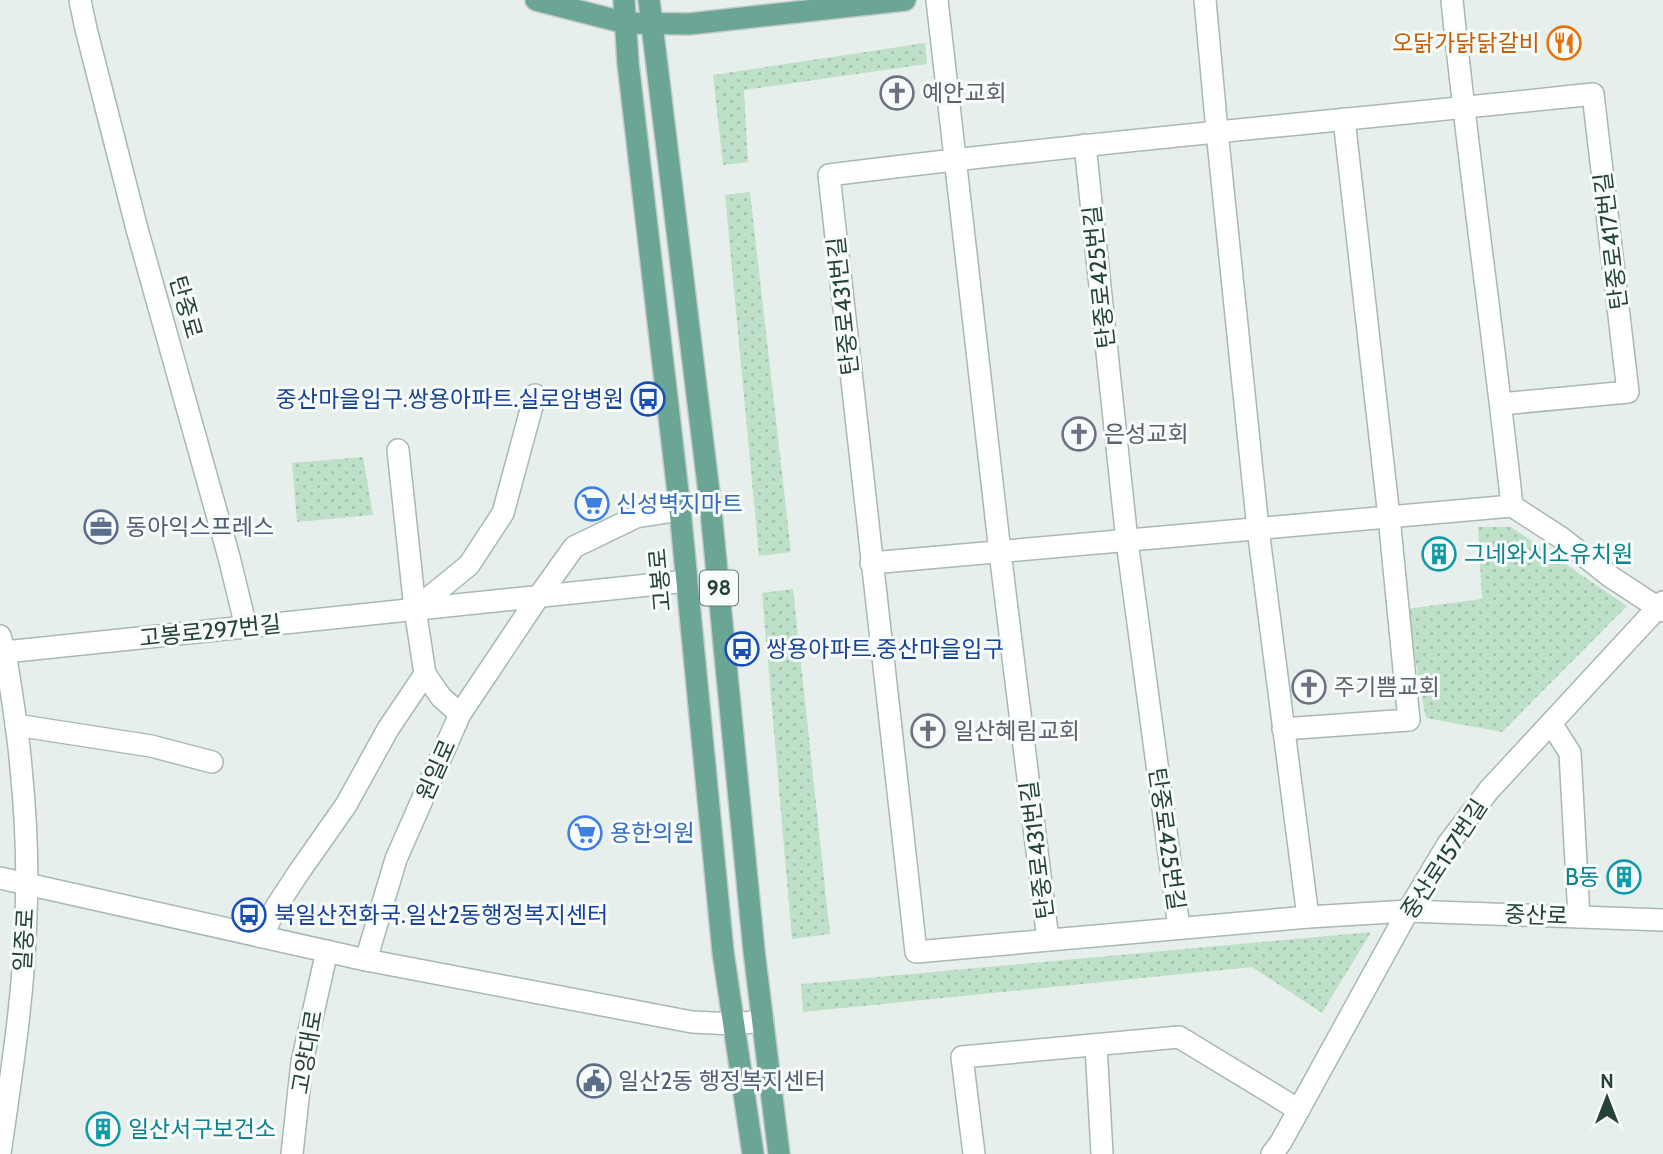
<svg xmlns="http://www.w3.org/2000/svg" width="1663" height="1154" viewBox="0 0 1663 1154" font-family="Cabin,'Noto Sans KR',sans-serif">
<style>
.grass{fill:url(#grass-dots)}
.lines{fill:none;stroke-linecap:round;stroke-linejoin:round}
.minor-casing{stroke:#a8b8b2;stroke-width:24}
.major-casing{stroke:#c2cac8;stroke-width:24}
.minor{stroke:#fff;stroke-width:21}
.major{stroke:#6aa596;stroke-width:21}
.labels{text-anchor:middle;stroke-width:6;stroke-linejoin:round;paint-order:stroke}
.shield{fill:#f7fbf9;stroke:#637a73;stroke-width:2}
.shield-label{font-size:21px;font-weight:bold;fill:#24423a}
.food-label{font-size:23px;fill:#c56008;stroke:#f7fbf9;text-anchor:end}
.worship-label{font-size:23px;fill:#5b616d;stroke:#f7fbf9;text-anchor:start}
.street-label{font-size:23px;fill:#24423a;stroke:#f7fbf9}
.transit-label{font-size:23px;fill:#164399;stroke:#f7fbf9;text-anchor:start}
.shop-label{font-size:23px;fill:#366cbe;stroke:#f7fbf9;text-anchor:start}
.service-label{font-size:23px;fill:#4e5e75;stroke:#f7fbf9;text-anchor:start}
.culture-label{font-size:23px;fill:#0d838f;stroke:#f7fbf9;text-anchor:start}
</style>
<defs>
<pattern id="grass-dots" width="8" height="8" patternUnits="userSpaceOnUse" patternTransform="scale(1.75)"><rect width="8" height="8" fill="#bfe0c8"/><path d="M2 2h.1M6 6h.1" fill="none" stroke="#a4c1ad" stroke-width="1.8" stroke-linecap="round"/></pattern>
</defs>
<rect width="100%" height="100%" fill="#e6efeb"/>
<g class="grass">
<path d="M925 43 927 64 744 90 748 162 723 165 713 75Z"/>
<path d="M750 192 791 552 759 556 725 195Z"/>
<path d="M363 457 373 515 297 522 292 463Z"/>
<path d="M1478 527H1511L1627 606 1502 732 1426 718 1406 609 1482 599Z"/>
<path d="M793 589 830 934 792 939 762 593Z"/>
<path d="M1371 932 1322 1013 1252 967 803 1012 801 984Z"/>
</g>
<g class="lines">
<defs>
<g id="minor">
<path d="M80 0 86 29 137 229 229 557 246 627"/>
<path d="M937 0 1000 552 1048 940"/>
<path d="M1205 0 1217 131 1258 529 1308 917"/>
<path d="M1452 0C1469 169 1494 337 1512 506L1560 537 1611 577 1663 611"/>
<path d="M1085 145 1127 541 1179 928"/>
<path d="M1501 404 1628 392 1593 94C1339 121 1083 143 829 175L916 952 1308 917 1408 911 1663 920"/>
<path d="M871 563 1512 506"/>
<path d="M415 609 469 565 503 513 535 395"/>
<path d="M0 636 5 652C11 691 18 729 21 768 26 817 28 867 26 916 24 996 11 1075 0 1154"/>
<path d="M0 651 5 652 687 581"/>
<path d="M425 674 441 697 460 714"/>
<path d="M1551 723 1570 753 1579 917"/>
<path d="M16 725 151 746 212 762"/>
<path d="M1283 729 1409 720 1389 517 1344 119"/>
<path d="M0 878 366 960 692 1022 733 1024 763 1021"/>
<path d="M262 937 276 907 299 872 346 805 388 729 425 674 415 609 398 450"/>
<path d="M366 960 396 859 460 714 539 596 574 547 636 517 680 510"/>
<path d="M1096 1045 1102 1154"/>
<path d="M292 1154 302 1062 327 951"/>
<path d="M974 1154 962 1057 1179 1037 1299 1110"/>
<path d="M1272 1154 1281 1142 1408 911 1448 844 1489 790 1663 602"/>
</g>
<g id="major">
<path d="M536 0 626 23 689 24 905 0"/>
<path d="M624 0 628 63 680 510 723 952 753 1154"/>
<path d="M649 0 710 501 754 951 779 1154"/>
</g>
</defs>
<use href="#minor" class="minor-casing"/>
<use href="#major" class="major-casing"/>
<use href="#minor" class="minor"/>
<use href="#major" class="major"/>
</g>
<defs>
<symbol id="restaurant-ring" viewBox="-11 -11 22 22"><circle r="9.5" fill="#f7fbf9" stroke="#e8710a" stroke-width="1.5"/><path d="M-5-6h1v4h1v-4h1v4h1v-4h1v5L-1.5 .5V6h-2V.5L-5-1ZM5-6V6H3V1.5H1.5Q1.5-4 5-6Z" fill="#e8710a"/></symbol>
<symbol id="church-ring" viewBox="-11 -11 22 22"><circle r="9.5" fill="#f7fbf9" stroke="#6b7280" stroke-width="1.5"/><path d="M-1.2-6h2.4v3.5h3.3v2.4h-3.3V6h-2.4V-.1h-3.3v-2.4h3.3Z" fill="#6b7280"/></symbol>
<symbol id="bus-ring" viewBox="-11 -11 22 22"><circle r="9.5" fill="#f7fbf9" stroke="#1a4fb4" stroke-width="1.5"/><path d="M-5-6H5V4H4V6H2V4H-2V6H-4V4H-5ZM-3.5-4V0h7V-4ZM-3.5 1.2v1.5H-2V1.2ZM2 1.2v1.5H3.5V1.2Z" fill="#1a4fb4"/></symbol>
<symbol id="supermarket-ring" viewBox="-11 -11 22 22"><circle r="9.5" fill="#f7fbf9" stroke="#3f7fe0" stroke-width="1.5"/><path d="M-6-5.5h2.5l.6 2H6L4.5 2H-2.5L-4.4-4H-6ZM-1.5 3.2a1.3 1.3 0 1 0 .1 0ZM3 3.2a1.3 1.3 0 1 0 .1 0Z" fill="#3f7fe0"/></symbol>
<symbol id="office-ring" viewBox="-11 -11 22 22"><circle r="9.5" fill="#f7fbf9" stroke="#5c6f8a" stroke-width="1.5"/><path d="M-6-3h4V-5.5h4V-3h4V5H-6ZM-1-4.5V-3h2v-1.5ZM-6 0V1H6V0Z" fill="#5c6f8a"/></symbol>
<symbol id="building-ring" viewBox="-11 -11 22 22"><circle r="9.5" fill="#f7fbf9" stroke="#0f9aa8" stroke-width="1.5"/><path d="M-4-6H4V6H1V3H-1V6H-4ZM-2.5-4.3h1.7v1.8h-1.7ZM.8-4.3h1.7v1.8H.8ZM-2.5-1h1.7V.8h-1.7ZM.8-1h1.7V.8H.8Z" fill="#0f9aa8"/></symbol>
<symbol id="civic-ring" viewBox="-11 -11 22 22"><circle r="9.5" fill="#f7fbf9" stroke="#5c6f8a" stroke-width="1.5"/><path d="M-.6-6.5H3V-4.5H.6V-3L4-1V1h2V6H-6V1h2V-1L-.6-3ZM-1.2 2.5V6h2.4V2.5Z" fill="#5c6f8a"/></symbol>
</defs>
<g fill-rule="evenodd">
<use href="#restaurant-ring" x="1545" y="24" width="38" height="38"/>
<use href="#church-ring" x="878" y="74" width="38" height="38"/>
<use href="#bus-ring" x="629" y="380" width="38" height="38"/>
<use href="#church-ring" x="1060" y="415" width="38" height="38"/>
<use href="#supermarket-ring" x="573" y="485" width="38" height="38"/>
<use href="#office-ring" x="82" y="508" width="38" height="38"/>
<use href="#building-ring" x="1420" y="535" width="38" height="38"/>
<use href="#bus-ring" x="723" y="630" width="38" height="38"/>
<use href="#church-ring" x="1290" y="668" width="38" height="38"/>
<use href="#church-ring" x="909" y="712" width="38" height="38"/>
<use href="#supermarket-ring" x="566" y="814" width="38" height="38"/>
<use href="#building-ring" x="1605" y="858" width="38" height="38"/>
<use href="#bus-ring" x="230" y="896" width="38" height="38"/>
<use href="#civic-ring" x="575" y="1062" width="38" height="38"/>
<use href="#building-ring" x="84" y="1110" width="38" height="38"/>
</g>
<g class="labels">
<rect class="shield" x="700" y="570.5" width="38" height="35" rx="5"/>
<g class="shield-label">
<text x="719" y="595">98</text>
</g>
<g class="food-label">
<text x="1540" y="51">오닭가닭닭갈비</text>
</g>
<g class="worship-label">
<text x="922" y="101">예안교회</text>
<text x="1104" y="442">은성교회</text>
<text x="1334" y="695">주기쁨교회</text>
<text x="953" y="739">일산혜림교회</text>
</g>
<g class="street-label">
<text transform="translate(1611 241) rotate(-97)" y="8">탄중로417번길</text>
<text transform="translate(1099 277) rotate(-96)" y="8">탄중로425번길</text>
<text transform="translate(843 306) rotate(-96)" y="8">탄중로431번길</text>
<text transform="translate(186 307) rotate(74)" y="8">탄중로</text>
<text transform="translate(660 580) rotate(-95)" y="8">고봉로</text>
<text transform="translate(210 631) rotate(-6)" y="8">고봉로297번길</text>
<text transform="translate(436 770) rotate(-66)" y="8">원일로</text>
<text transform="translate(1167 839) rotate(82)" y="8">탄중로425번길</text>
<text transform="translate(1037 850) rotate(-97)" y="8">탄중로431번길</text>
<text transform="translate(1444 859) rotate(-57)" y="8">중산로157번길</text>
<text transform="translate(1536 915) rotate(2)" y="8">중산로</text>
<text transform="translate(24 940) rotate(-87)" y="8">일중로</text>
<text transform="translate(307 1052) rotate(-80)" y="8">고양대로</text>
</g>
<g class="transit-label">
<text x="624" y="407" text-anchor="end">중산마을입구.쌍용아파트.실로암병원</text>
<text x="766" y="657">쌍용아파트.중산마을입구</text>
<text x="274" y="923">북일산전화국.일산2동행정복지센터</text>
</g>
<g class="shop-label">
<text x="616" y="512">신성벽지마트</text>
<text x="610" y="841">용한의원</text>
</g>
<g class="service-label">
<text x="126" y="535">동아익스프레스</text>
<text x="618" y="1089">일산2동 행정복지센터</text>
</g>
<g class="culture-label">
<text x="1464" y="562">그네와시소유치원</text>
<text x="1600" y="885" text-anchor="end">B동</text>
<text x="128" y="1137">일산서구보건소</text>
</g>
</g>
<g transform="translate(1607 1098)" stroke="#f7fbf9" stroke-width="5" paint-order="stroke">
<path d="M0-5L12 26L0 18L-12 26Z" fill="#24423a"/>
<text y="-10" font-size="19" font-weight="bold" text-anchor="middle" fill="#24423a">N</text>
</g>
</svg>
